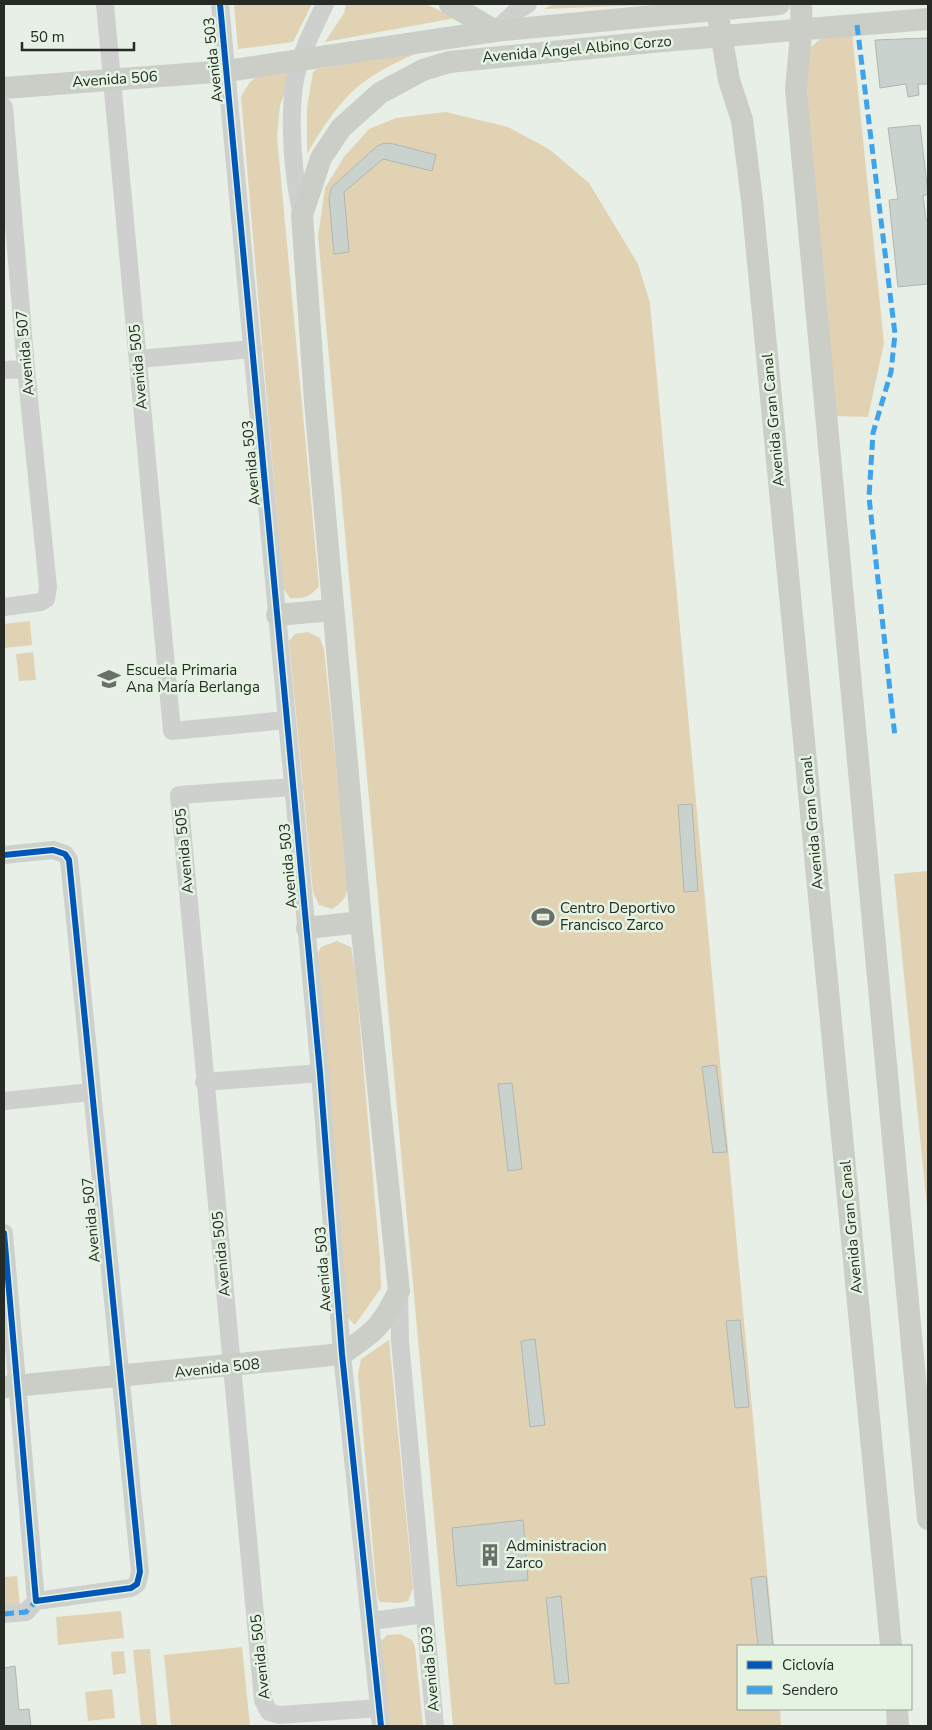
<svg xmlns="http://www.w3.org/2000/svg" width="932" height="1730" viewBox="0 0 932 1730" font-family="'Nunito Sans',sans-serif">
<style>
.green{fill:#e2d2b4}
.building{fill:#c9d2cc;stroke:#afb7b2}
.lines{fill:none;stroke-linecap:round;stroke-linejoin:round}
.minor{stroke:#ced0ce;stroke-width:18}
.major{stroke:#cbcec7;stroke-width:22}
.quiet{stroke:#3ea3eb;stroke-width:5;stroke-dasharray:10 5;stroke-linecap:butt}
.cycleway-casing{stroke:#e4f3e2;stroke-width:9}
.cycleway{stroke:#0057b8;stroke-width:6}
.labels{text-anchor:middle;stroke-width:5;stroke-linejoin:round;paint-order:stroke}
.street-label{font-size:15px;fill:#262b25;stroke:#e4f3e2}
.poi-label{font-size:15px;fill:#262b25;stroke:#e4f3e2;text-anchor:start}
</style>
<rect width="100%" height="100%" fill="#e7efe6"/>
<g class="green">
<path d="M234 4H312L293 42 238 49Z"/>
<path d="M346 4H426L455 18 325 42 344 13Z"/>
<path d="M554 4H646L647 5 544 9Z"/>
<path d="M852 33 884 343 868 417 835 416 806 77 809 49 820 39Z"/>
<path d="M422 51C401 60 379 70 361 84 339 101 321 130 307 154V108L313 72 317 69Z"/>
<path d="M285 68 290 79 280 105 277 137 319 586C310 597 304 599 290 598L283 588 241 97C253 74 260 72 285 68Z"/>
<path d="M446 112 508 127 549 149 589 183 638 264 650 303 774 1646H738V1709H780L781 1726H453L318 236 325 188 344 157 369 129 396 118Z"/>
<path d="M30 621 32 645 4 648V624Z"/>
<path d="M308 632 320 638 324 649 347 870C348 889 350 898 332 909L319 905 313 892 289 641 295 634Z"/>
<path d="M33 652 36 680 19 681 16 654Z"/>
<path d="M928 871V1218L894 874Z"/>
<path d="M337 941 351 947 355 970 380 1259 381 1288 355 1325 348 1318 317 955 321 947Z"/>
<path d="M389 1340 413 1588 408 1601 399 1603 380 1602 377 1595 358 1374 361 1359Z"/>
<path d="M17 1576 20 1607 4 1608V1577Z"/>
<path d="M121 1611 124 1638 58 1645 56 1617Z"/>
<path d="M400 1634 412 1640 415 1647 423 1726H388L380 1642 387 1635Z"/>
<path d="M242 1647 250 1726H171L164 1655Z"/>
<path d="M150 1649 157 1726H141L133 1650Z"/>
<path d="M124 1651 126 1673 113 1675 111 1652Z"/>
<path d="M112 1689 115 1718 88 1721 85 1692Z"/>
</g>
<g class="building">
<path d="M928 38V84H918L919 95 908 97 906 84 880 88 875 40Z"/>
<path d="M920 125 928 194 923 196 926 220H928V284L898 287 889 200 898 199 888 128Z"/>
<path d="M384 143 394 144 436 155 432 171 383 159 344 192 349 252 334 254 329 198 332 187 376 147Z"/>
<path d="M692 804 698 891 684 892 678 805Z"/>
<path d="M716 1065 727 1152 713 1153 702 1067Z"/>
<path d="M512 1083 522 1169 508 1171 498 1084Z"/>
<path d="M740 1320 749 1407 735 1408 726 1321Z"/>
<path d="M535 1339 545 1425 530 1427 521 1341Z"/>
<path d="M523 1520 528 1580 457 1586 452 1528Z"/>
<path d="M766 1576 773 1646H758L751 1578Z"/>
<path d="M561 1596 569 1683 555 1684 546 1598Z"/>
<path d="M15 1666 19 1710 29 1709 31 1726H4V1668Z"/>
</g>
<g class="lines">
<g class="minor">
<path d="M105 4 172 731 287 720"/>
<path d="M220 4 320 1073 342 1354 381 1726"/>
<path d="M495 31 515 12 528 4"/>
<path d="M4 107 26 369 48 587 46 599 41 602 4 607"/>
<path d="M302 215C293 177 289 125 294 86 298 57 313 30 325 4"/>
<path d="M138 359 253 349"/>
<path d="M4 370 26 369"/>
<path d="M294 787 179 795 263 1700 269 1712 279 1715 379 1708"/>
<path d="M4 855 53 850 65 854 69 860 140 1572 137 1584 131 1588 36 1601 26 1612 4 1614"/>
<path d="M204 1082 320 1073"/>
<path d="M4 1101 91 1092"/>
<path d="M4 1233 36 1601"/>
<path d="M399 1291 400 1341 435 1726"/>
<path d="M371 1621 425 1614"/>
</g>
<g class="major">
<path d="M450 4 495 31"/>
<path d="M716 4 729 80 742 120 752 200 891 1646"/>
<path d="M801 4C803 32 798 60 796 89L928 1519"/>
<path d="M4 88 227 71 495 31 779 4"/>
<path d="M277 615 333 610"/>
<path d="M307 928 361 922"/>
<path d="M4 1387 342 1354C376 1331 381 1327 399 1291L361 922 315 401 302 215 321 158 341 128 380 93 423 70 449 62 663 41 928 19"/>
<path d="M897 1709 898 1726"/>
</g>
<g class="quiet">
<path d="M857 25 895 334 891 372 873 433 869 497 895 737"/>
<path d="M4 1614 26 1612 36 1601"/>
</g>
<defs>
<g id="cycleway">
<path d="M220 4 320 1073 342 1354 381 1726"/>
<path d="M4 855 53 850 65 854 69 860 140 1572 137 1584 131 1588 36 1601 4 1233"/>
</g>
</defs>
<use href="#cycleway" class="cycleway-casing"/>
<use href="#cycleway" class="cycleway"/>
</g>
<defs>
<symbol id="school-bare" viewBox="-9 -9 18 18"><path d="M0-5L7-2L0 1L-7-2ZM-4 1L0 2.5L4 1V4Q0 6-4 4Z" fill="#6a7069" stroke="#e4f3e2" stroke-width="2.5" paint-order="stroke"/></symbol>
<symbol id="stadium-bare" viewBox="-9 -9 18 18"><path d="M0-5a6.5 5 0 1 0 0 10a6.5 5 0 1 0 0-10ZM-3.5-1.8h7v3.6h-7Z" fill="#6a7069" stroke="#e4f3e2" stroke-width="2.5" paint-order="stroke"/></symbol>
<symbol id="building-bare" viewBox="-9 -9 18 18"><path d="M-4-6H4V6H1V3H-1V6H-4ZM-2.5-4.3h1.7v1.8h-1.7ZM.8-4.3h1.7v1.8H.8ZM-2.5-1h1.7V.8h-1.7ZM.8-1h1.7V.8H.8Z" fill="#6a7069" stroke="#e4f3e2" stroke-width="2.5" paint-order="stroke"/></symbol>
</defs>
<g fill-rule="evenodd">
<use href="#school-bare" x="93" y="663" width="32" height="32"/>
<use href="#stadium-bare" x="527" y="901" width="32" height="32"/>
<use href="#building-bare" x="474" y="1539" width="32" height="32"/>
</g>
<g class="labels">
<g class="street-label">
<text transform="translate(577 49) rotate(-5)" y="5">Avenida Ángel Albino Corzo</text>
<text transform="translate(213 60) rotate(-96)" y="5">Avenida 503</text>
<text transform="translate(115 79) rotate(-4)" y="5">Avenida 506</text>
<text transform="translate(25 353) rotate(-95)" y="5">Avenida 507</text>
<text transform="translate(138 367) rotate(-95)" y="5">Avenida 505</text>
<text transform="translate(773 420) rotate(-95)" y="5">Avenida Gran Canal</text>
<text transform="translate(251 463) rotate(-95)" y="5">Avenida 503</text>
<text transform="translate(812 823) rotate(-95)" y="5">Avenida Gran Canal</text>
<text transform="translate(184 851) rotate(-95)" y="5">Avenida 505</text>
<text transform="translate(288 866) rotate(-95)" y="5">Avenida 503</text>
<text transform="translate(91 1220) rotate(-95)" y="5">Avenida 507</text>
<text transform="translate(851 1227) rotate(-95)" y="5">Avenida Gran Canal</text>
<text transform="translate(221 1254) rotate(-95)" y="5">Avenida 505</text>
<text transform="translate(323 1269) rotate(-94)" y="5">Avenida 503</text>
<text transform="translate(217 1368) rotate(-6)" y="5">Avenida 508</text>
<text transform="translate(260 1657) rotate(-96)" y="5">Avenida 505</text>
<text transform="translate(430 1669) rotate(-95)" y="5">Avenida 503</text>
</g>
<g class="poi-label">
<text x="126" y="675">Escuela Primaria<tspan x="126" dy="17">Ana María Berlanga</tspan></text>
<text x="560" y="913">Centro Deportivo<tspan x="560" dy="17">Francisco Zarco</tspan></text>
<text x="506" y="1551">Administracion<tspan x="506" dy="17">Zarco</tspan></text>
</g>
</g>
<rect width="932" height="1730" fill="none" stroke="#262b25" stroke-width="10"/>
<rect x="737" y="1645" width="175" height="65" fill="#e4f3e2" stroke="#98a396"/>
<rect x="747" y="1661" width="25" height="8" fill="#0057b8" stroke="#98a396"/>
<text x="782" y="1670" font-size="15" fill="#262b25">Ciclovía</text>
<rect x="747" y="1686" width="25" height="8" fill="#3ea3eb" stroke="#98a396"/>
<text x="782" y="1695" font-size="15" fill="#262b25">Sendero</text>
<path d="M22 42v8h112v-8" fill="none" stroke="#262b25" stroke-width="2.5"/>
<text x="30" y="42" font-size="15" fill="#262b25" stroke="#e4f3e2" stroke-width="4" paint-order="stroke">50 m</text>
</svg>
